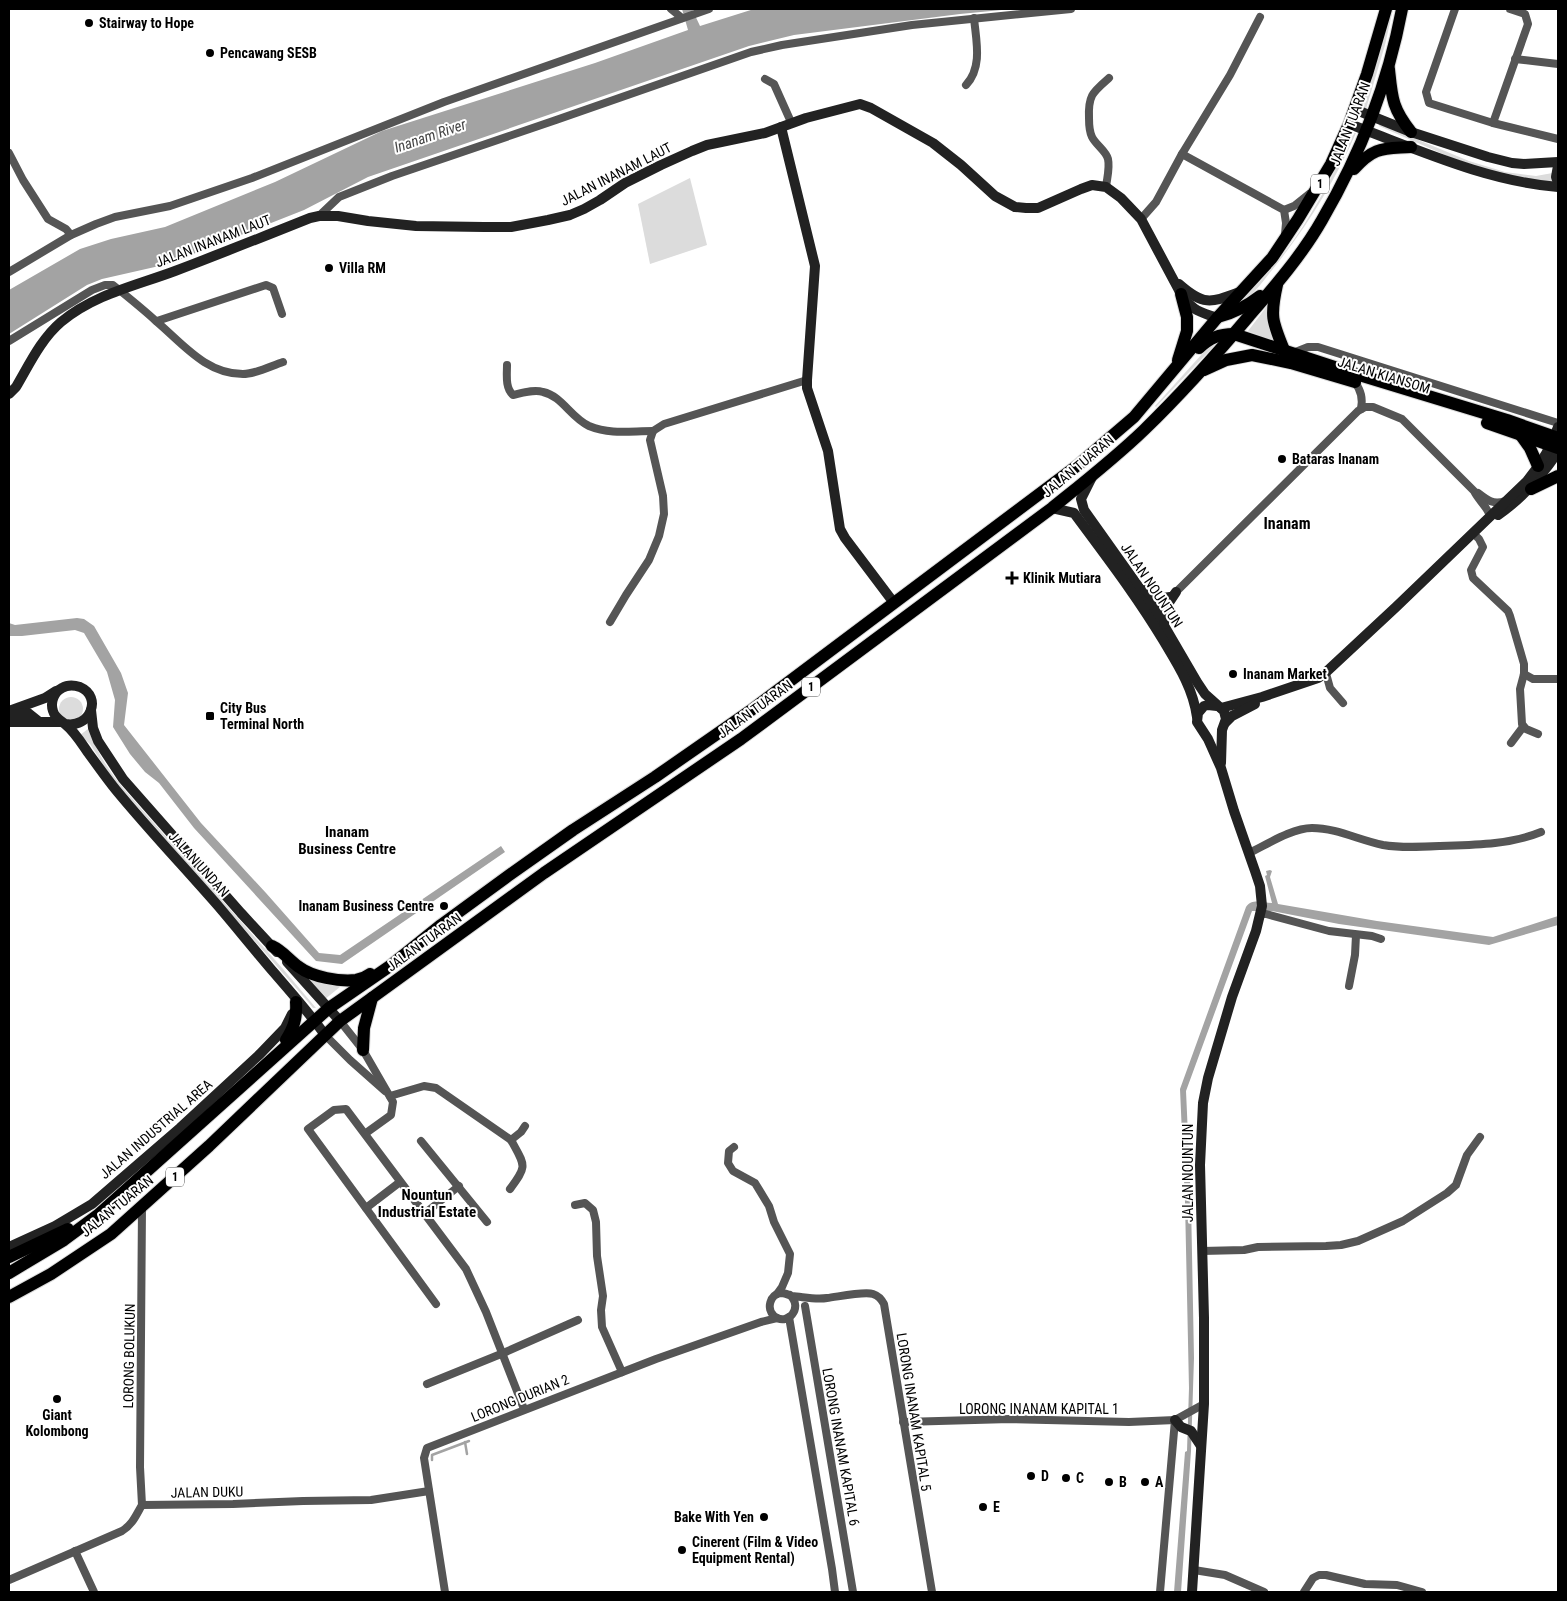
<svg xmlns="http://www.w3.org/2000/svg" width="1567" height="1601" viewBox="0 0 1567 1601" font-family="'Roboto Condensed',sans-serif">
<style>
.green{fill:#dcdcdc}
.water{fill:#a3a3a3}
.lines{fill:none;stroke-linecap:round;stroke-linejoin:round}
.stream{stroke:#a3a3a3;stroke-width:2.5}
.primary-casing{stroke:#dbdbdb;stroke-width:14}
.street{stroke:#555;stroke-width:8}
.secondary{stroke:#222;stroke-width:10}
.primary{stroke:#000;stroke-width:12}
.poi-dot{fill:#000;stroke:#fff;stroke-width:2}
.labels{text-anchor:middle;stroke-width:4;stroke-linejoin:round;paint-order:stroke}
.shield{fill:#fff;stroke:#4c4c4c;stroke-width:1}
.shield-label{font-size:12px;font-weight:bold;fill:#000}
.poi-label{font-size:14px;font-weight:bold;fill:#000;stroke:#fff;text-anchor:start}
.street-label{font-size:14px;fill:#000;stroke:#fff}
.water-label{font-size:15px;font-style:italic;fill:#444;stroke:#fff}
.neighbourhood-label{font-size:15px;font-weight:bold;fill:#000;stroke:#fff}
.quarter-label{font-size:16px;font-weight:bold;fill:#000;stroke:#fff}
</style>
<rect width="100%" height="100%" fill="#fff"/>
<g class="green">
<path d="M1391 9H1393L1385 45 1366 109 1364 108 1363 101Z"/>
<path d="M1380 124 1469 161 1505 172 1536 176 1558 172 1557 186H1537L1452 158 1379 126Z"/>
<path d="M1354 133H1356C1335 181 1308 225 1276 265 1264 280 1253 297 1236 306 1247 294 1260 282 1270 270 1305 231 1331 179 1354 133Z"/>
<path d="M690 178 707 245 650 264 638 204Z"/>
<path d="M1267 306 1276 342 1248 331Z"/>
<path d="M1212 343 1215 345 1156 407 1155 406Z"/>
<circle cx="71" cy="709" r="12"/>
<path d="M88 729C97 752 108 770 124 789L283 969 316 1008H313L309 1003 111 777 90 744 80 735Z"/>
<path d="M303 973 346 982 324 1000Z"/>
</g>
<g class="water">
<path d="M682 9H692L700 26 754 9H1012L960 14 794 35 749 46 368 177 304 210 168 264 102 279 87 285 9 334V290L80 249 111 239 165 227 275 182 382 131 595 63 688 30Z"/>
<path d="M77 618 84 619 94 626 121 673 128 693 124 725 201 823 266 893 319 953 340 955 501 846 505 852 342 964 316 961 194 828 159 783 145 772 130 754 113 727 115 700 107 672 84 633 75 630 22 636H9V623L15 625Z"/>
<path d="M1270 870 1272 871 1270 877 1278 904 1377 921 1493 937 1558 916V925L1489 945 1339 924 1272 911H1252L1186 1091 1191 1202 1194 1358 1191 1451 1181 1592H1174L1185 1452 1187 1451 1189 1388 1185 1202 1180 1089 1246 907C1252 898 1263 903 1272 903L1265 876 1267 875 1266 871Z"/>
</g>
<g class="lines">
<g class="stream">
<path d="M465 1442 467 1454"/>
<path d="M432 1460V1455L469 1441"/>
</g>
<defs>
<g id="primary">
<path d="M1389 69C1392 98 1392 108 1411 132"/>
<path d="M1354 169C1375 146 1383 149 1411 147"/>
<path d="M1277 285C1270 316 1272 321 1284 350"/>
<path d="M1218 317C1234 313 1247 306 1260 296"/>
<path d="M1199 348C1210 338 1219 334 1234 334L1356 374 1507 420 1558 438"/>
<path d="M1178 360 1187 331V317L1181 294"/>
<path d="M1204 370 1226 360 1252 355 1291 363 1355 382"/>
<path d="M1487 423 1558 448"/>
<path d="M1520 434 1530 448 1538 466"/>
<path d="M1531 489 1558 476"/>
<path d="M272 946C283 951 289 960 299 967 312 977 340 982 356 980 361 979 366 977 370 974"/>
<path d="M286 1040C294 1027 297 1018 296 1002"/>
<path d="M363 1050 364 1028 372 998"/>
<path d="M9 1257 68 1229"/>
<path d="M9 1273 64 1240 99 1214 329 1008 390 966 441 925 508 876 573 830 655 777 750 711 1078 465 1134 417 1217 318 1272 258 1298 219 1331 164 1349 124 1367 74 1386 9"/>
<path d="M9 1297 51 1274 111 1234 209 1146 340 1021 544 873 741 739 1052 508C1083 483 1115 458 1144 430 1181 394 1216 355 1249 316 1275 286 1302 255 1322 220 1360 155 1388 83 1402 9"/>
</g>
</defs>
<use href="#primary" class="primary-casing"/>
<g class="street">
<path d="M671 9 682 18"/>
<path d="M1455 9 1426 92 1429 103 1493 123 1558 139"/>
<path d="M1515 59 1558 64"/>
<path d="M765 79 774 84 791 122"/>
<path d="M966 85C983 67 976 40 974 18"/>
<path d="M1493 123 1528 24 1525 14 1510 9"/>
<path d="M9 153 23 180 48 219 66 229 71 235"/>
<path d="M1182 154 1284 210 1286 223 1285 234"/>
<path d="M1106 187C1107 178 1110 168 1108 159 1106 151 1096 145 1092 137 1089 131 1089 124 1089 118 1088 95 1093 92 1109 78"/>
<path d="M1284 210 1294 206 1309 194"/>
<path d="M319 216 339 197 392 176 556 120 751 52 782 45 912 25 1071 9"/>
<path d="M1141 219 1156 202 1162 191 1182 154 1230 75 1260 17"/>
<path d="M9 272 71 235 96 224 115 217 170 206 252 178 444 102 709 9"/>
<path d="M157 321 266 285 273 288 282 314"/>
<path d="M9 341 92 290 105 285H113C128 297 143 309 157 322 183 344 206 374 243 374 256 374 271 366 283 362"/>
<path d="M1293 353 1308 347H1318L1558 423"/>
<path d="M507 365C507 375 505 388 513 395 522 393 534 389 543 392 562 396 571 418 589 426 611 435 630 431 653 431"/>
<path d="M1355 382C1361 391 1363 398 1361 409"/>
<path d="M1478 493C1487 500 1493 505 1505 501"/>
<path d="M1476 536 1479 539 1483 547 1471 570 1473 578 1508 611 1510 616 1524 664V674L1520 689 1522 724 1526 729 1538 734"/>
<path d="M1155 610 1176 592 1358 411 1365 407H1373L1402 419 1474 491C1478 500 1487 506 1490 516"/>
<path d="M610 622 626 595 649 560 659 536 664 514 663 496 650 440 653 431 664 424 807 380"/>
<path d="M1524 674 1533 679H1558"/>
<path d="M1327 677 1330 688 1343 703"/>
<path d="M1511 743 1523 727"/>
<path d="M1249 853C1266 845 1292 828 1312 828 1336 828 1359 840 1383 845 1401 848 1420 847 1440 846 1474 845 1509 845 1541 832"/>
<path d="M1261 914H1266L1329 931 1372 936 1381 939"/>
<path d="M1349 986 1355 955 1356 935"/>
<path d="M340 1021 363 1050 393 1102 391 1115 366 1133"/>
<path d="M325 1035 350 1060 385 1091"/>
<path d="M390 1096 424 1086 436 1088 511 1140 521 1132 525 1126"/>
<path d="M421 1141 487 1222"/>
<path d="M734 1147 729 1151 728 1163 733 1171 755 1183 769 1206 774 1222 790 1254 788 1273 782 1287 777 1294"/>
<path d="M510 1189C528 1165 525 1166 511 1140"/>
<path d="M575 1205 585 1203 593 1210 596 1222 597 1256 603 1296 601 1310 602 1327 622 1372"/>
<path d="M142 1207 140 1467 142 1505"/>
<path d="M366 1208 400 1182"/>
<path d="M424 1214 459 1186"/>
<path d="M1202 1251 1244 1250 1258 1247 1326 1246 1341 1245 1358 1241 1403 1221 1447 1193 1456 1185 1467 1155 1480 1137"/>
<path d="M790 1295C804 1308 787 1327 774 1316 766 1309 770 1294 781 1293 785 1293 789 1295 792 1296 804 1297 816 1300 827 1298 837 1297 864 1291 873 1294 879 1296 881 1299 884 1304L932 1592"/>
<path d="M436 1304 308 1129 334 1110 346 1109 466 1269 486 1312 524 1409"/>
<path d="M805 1306 853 1592"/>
<path d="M789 1317 832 1569 835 1592"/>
<path d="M427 1384 501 1354 578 1320"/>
<path d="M1175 1420 1204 1404"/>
<path d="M903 1422 1010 1419 1129 1422 1175 1420"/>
<path d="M75 1551 94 1592"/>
<path d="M1194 1570 1225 1575 1264 1592"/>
<path d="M9 1580 122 1531C133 1524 136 1515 142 1505L233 1504 303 1501 371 1500 429 1491"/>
<path d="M445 1592 424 1458 427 1448 656 1359 761 1322 777 1318"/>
<path d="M1160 1592 1175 1420"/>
<path d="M1304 1592 1313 1578 1319 1575H1326L1365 1584 1397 1585 1422 1592"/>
</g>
<g class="secondary">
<path d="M1354 109 1411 132 1488 157 1512 163 1524 164 1558 162"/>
<path d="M1349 124C1417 149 1485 181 1558 187"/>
<path d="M781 127 815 266 807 380V388L828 451 840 529 845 538 894 603"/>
<path d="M1558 166 1556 177 1558 183"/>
<path d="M1179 284C1204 306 1210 303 1240 292"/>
<path d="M9 394 16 387C29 365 41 339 61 322 95 294 135 286 175 271 220 254 265 236 310 218L319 216H338L368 221 416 226 484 227H511L548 220 570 215 584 209 600 200 625 183 661 165 692 151 707 145 765 133 806 118 860 104 871 108 933 143 961 165 995 196 1015 207 1026 208H1038L1081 189 1092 185 1106 187 1121 198 1141 219 1181 294C1193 311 1198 311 1217 318"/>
<path d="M1092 477 1081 499 1084 510 1155 610 1197 682 1205 694 1224 711 1226 719 1222 730 1221 763"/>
<path d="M1052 508 1074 513C1105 555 1136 595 1163 640 1178 665 1193 688 1197 717"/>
<path d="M1498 515C1523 498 1541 477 1558 452"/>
<path d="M1145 590 1156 599 1170 597"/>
<path d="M1164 624 1166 607 1176 592"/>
<path d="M1221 708 1262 697 1318 678 1324 674 1396 607 1527 481C1541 464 1551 448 1558 427"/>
<path d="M91 710 93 728 98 741 123 779 241 913 277 952"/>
<path d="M9 711 45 698 56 691"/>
<path d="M10 715 28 713 38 721"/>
<path d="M9 722H61"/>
<path d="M1225 723 1232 716 1255 704"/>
<path d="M65 724C90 729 103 697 80 687 74 685 67 685 62 688 54 692 50 702 53 711 55 718 60 720 65 724 75 732 82 744 89 754 98 766 107 779 116 790 149 830 185 868 219 907 236 927 253 948 270 968 289 990 308 1011 325 1035"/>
<path d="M287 962 340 1021"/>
<path d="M9 1247 55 1226 92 1204 180 1128 260 1054 285 1028 292 1014"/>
<path d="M1175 1420 1181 1427 1191 1431 1201 1446"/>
<path d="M1192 1592 1204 1404V1318L1200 1165 1203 1103 1208 1078 1232 997 1256 931 1262 906 1260 886 1255 871 1234 811 1221 768 1208 739 1197 722 1198 713 1204 706 1208 705 1217 706"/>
</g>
<use href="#primary" class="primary"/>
</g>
<g class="poi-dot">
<circle cx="89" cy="23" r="5"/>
<circle cx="210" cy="53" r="5"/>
<circle cx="329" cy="268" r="5"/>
<circle cx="1282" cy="459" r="5"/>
<path d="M1009.5 570.5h5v5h5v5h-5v5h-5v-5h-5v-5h5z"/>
<circle cx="1233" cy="674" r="5"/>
<rect x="205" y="711" width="10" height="10" rx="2.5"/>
<circle cx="444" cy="906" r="5"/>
<circle cx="57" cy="1399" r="5"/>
<circle cx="1031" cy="1476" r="5"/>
<circle cx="1066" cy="1478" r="5"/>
<circle cx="1109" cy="1482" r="5"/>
<circle cx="1145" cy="1482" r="5"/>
<circle cx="983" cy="1507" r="5"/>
<circle cx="764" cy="1517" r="5"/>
<circle cx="682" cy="1550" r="5"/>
</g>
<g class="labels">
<g class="shield">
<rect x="1311" y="174.5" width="18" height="19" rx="4"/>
<rect x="802" y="677.5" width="18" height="19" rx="4"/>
<rect x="166" y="1167.5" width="18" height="19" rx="4"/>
</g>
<g class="shield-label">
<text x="1320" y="188">1</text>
<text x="811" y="691">1</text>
<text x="175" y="1181">1</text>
</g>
<g class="poi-label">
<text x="99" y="28">Stairway to Hope</text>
<text x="220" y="58">Pencawang SESB</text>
<text x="339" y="273">Villa RM</text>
<text x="1292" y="464">Bataras Inanam</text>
<text x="1023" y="583">Klinik Mutiara</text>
<text x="1243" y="679">Inanam Market</text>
<text x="220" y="713">City Bus<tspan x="220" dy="16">Terminal North</tspan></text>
<text x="434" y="911" text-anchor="end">Inanam Business Centre</text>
<text x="57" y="1420" text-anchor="middle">Giant<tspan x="57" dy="16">Kolombong</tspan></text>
<text x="1041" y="1481">D</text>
<text x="1076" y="1483">C</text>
<text x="1119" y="1487">B</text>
<text x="1155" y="1487">A</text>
<text x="993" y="1512">E</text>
<text x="754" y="1522" text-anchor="end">Bake With Yen</text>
<text x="692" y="1547">Cinerent (Film &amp; Video<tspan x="692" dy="16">Equipment Rental)</tspan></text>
</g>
<g class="street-label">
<text transform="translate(1350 124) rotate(-69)" y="5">JALAN TUARAN</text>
<text transform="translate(616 174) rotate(-27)" y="5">JALAN INANAM LAUT</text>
<text transform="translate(213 241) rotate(-21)" y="5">JALAN INANAM LAUT</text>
<text transform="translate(1384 375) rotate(17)" y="5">JALAN KIANSOM</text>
<text transform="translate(1078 466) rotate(-40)" y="5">JALAN TUARAN</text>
<text transform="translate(1152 585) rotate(56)" y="5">JALAN NOUNTUN</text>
<text transform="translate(755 709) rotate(-36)" y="5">JALAN TUARAN</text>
<text transform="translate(199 864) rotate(48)" y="5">JALAN UNDAN</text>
<text transform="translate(424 942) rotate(-36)" y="5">JALAN TUARAN</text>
<text transform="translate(156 1129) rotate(-41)" y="5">JALAN INDUSTRIAL AREA</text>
<text transform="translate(1188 1173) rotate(-90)" y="5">JALAN NOUNTUN</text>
<text transform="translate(117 1206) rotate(-39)" y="5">JALAN TUARAN</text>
<text transform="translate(129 1356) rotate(-89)" y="5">LORONG BOLUKUN</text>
<text transform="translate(520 1398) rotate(-22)" y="5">LORONG DURIAN 2</text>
<text x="1039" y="1414">LORONG INANAM KAPITAL 1</text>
<text transform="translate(914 1412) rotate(81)" y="5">LORONG INANAM KAPITAL 5</text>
<text transform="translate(841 1447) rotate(80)" y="5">LORONG INANAM KAPITAL 6</text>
<text transform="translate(207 1492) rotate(-1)" y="5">JALAN DUKU</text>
</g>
<g class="water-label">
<text transform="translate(430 136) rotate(-19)" y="5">Inanam River</text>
</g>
<g class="neighbourhood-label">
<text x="347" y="837">Inanam<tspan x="347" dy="17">Business Centre</tspan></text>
<text x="427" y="1200">Nountun<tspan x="427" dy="17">Industrial Estate</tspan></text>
</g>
<g class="quarter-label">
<text x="1287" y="529">Inanam</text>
</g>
</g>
<rect width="1567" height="1601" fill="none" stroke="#000000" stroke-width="20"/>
</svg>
